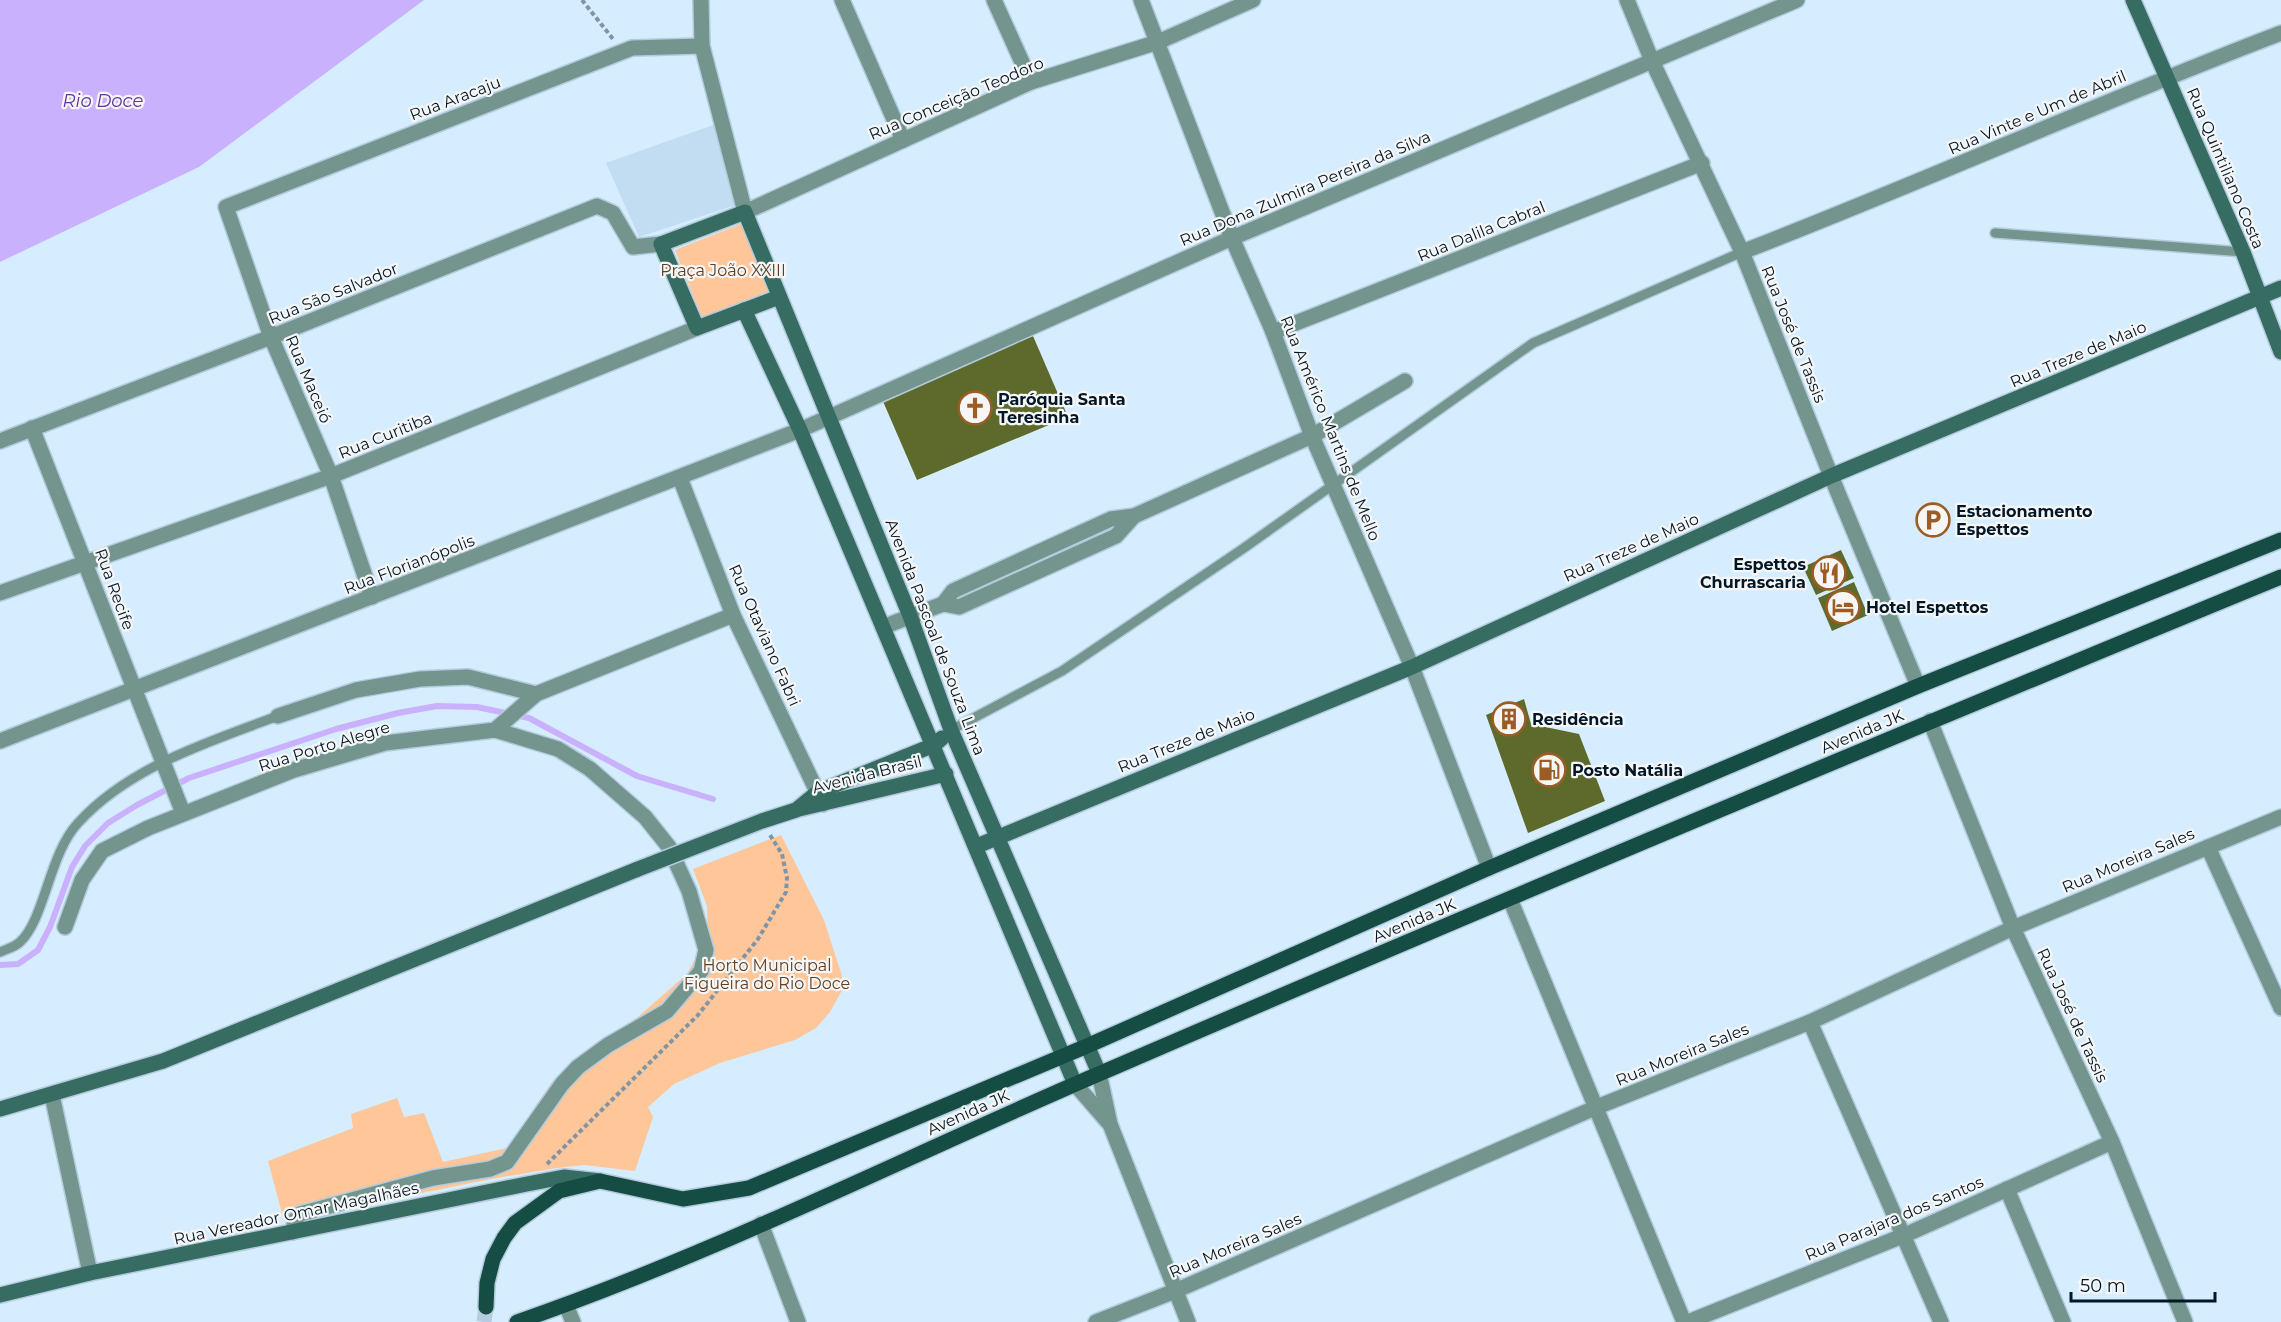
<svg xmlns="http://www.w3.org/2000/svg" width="2281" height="1322" viewBox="0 0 2281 1322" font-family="Montserrat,sans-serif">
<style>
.built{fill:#c2ddf1}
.green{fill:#ffc69a}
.water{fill:#cab1fd}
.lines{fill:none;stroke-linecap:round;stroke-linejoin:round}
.stream{stroke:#cab1fd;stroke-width:6}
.building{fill:#5d6a2c}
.primary-tunnel{stroke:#b5cddf;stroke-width:15;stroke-dasharray:15 8;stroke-linecap:butt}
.lane-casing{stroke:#b3cbdc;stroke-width:12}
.street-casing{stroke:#b3cbdc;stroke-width:18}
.secondary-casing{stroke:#b3cbdc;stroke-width:18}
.primary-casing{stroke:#b3cbdc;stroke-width:18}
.path{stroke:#7e95a7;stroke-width:4;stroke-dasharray:4.5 3;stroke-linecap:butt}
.lane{stroke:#73958d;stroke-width:9}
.street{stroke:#73958d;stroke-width:15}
.secondary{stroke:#376c62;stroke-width:15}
.primary{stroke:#154d44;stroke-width:15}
.secondary-bridge-casing{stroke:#b3cbdc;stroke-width:18;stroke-linecap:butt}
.secondary-bridge{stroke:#376c62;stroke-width:15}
.labels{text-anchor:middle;stroke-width:4.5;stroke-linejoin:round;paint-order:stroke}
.street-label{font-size:16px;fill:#001727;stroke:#f6f6f6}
.park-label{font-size:16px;fill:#613e20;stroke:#f6f6f6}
.poi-label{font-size:16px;font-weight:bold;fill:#001727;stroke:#f6f6f6;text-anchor:start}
.water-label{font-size:18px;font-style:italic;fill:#62359f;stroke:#f6f6f6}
</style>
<rect width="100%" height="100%" fill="#d5edff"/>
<path class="built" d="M716 124 739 204 639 237 606 163Z"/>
<g class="green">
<path d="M743 223 771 290 702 318 675 250Z"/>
<path d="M781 835 824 920 842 976 841 992 830 1012 816 1028 795 1040 720 1063 674 1084 648 1107 653 1117 635 1171 584 1165 557 1168 491 1179 284 1221 268 1161 353 1128 351 1114 397 1098 404 1117 424 1113 443 1162 507 1148 552 1082 586 1052 639 1016 687 974 708 935 707 906 693 869Z"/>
</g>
<path class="water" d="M0 0H424L199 167 0 262Z"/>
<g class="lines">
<path class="stream" d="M0 965 18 964 38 950 50 927 72 867 85 846 108 823 137 805 189 778 336 729 398 713 437 706 477 707 529 718 637 776 713 799"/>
</g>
<g class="building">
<path d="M1033 336 1068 417 917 480 882 399Z"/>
<path d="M1841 550 1854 578 1816 595 1803 567Z"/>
<path d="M1854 582 1868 615 1832 631 1818 598Z"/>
<path d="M1524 699 1531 724 1579 734 1605 801 1528 833 1486 715Z"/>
</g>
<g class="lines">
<path class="primary-tunnel" d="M484 1322 486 1307"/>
<defs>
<g id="lane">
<path d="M1995 233 2243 252"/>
<path d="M951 730 1062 671 1244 548 1533 343 1742 252"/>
<path d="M0 952C7 949 15 947 20 942 45 919 49 854 78 823 129 767 208 742 278 716"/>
</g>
<g id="street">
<path d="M701 0 702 46 745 212 1031 82 1158 42 1253 0"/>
<path d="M842 0 903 140"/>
<path d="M994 0 1031 82"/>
<path d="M1141 0 1232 238 1273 332 1312 436 1412 667 1489 868"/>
<path d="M1627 0 1652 61 1742 252 1831 476 1918 686"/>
<path d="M1742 252C1923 182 2100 102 2281 33"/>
<path d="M1273 332 1702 163"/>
<path d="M32 428 183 813"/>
<path d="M0 441 271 337 597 206 613 213 633 247 661 244"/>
<path d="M680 478 733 615 823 804"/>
<path d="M0 593 331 476 697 328"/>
<path d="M372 597 331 476 271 337 226 207 632 48 702 46"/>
<path d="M943 604 953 591 1111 519 1134 516 1312 436 1405 381"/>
<path d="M883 627 943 604 959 607 1116 536 1134 516"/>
<path d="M278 716 356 690 420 679 468 677 536 694"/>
<path d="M1930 721 2013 928 2112 1142 2185 1322"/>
<path d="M0 741 800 430 1232 238 1797 0"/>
<path d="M2208 847 2281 1008"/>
<path d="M1510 899 1684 1322"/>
<path d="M65 927 82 880 102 851 148 828 294 770 385 743 495 730 536 694 733 615"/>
<path d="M1810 1022 1941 1322"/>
<path d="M1099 1073 1110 1124 1188 1322"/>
<path d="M1075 1084 1108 1122"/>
<path d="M52 1095 90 1273"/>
<path d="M2007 1189 2063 1322"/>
<path d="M761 1224 798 1322"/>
<path d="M293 1232 295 1220 300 1214 433 1178 490 1169 507 1162 562 1084 578 1067 608 1045 667 1011 701 971 706 950 689 891 669 847 645 817 590 769 558 749 495 730"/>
<path d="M566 1305 573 1322"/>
<path d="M1096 1322 1175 1291 1597 1107 1810 1022 2013 928 2281 817"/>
<path d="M1688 1322 1905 1235 2112 1142"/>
</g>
<g id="secondary">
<path d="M2133 0 2243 252 2281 352"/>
<path d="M779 297 697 328 661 244 745 212 910 616 951 730 1099 1073"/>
<path d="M744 310 800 430 1075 1084"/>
<path d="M799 809 946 774"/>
<path d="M762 821 796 810 818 792 934 745 942 738"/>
<path d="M977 846 1412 667 1831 476 2281 288"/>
<path d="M0 1109 163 1061 638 869"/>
<path d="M0 1295 90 1273 527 1184 564 1177 600 1181"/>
</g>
<g id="primary">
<path d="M486 1307 487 1283 493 1259 504 1238 515 1223 559 1191 600 1181 683 1199 749 1188 1087 1046 1489 868 1918 686 2281 540"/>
<path d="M517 1322C717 1253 907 1156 1101 1073 1493 904 1887 739 2281 577"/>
</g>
</defs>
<use href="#lane" class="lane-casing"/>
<use href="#street" class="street-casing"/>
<use href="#secondary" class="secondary-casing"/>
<use href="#primary" class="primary-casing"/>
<g class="path">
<path d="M582 0 613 39"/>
<path d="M547 1164 698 1015 758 939 786 892 787 878 782 854 770 835"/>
</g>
<use href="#lane" class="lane"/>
<use href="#street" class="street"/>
<use href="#secondary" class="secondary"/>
<use href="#primary" class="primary"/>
<defs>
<path id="secondary-bridge" d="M638 869 762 821"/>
</defs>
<use href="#secondary-bridge" class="secondary-bridge-casing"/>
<use href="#secondary-bridge" class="secondary-bridge"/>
</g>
<defs>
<symbol id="church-ring" viewBox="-11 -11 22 22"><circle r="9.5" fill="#f6f6f6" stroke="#9c5d24" stroke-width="1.5"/><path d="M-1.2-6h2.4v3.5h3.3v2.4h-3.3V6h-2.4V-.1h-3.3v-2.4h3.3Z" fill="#9c5d24"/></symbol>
<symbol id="parking-ring" viewBox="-11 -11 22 22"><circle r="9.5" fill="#f6f6f6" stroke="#9c5d24" stroke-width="1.5"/><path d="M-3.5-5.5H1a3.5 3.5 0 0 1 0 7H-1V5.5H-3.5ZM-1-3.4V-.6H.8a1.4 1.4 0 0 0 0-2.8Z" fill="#9c5d24"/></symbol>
<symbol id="restaurant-ring" viewBox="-11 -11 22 22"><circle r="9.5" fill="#f6f6f6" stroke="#9c5d24" stroke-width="1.5"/><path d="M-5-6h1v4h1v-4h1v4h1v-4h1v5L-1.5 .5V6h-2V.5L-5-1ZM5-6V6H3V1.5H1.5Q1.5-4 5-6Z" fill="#9c5d24"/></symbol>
<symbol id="hotel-ring" viewBox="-11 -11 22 22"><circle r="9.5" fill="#f6f6f6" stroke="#9c5d24" stroke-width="1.5"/><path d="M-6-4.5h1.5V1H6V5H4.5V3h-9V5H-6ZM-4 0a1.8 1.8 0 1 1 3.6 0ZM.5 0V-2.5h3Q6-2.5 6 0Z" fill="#9c5d24"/></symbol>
<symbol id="building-ring" viewBox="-11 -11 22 22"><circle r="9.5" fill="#f6f6f6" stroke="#9c5d24" stroke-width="1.5"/><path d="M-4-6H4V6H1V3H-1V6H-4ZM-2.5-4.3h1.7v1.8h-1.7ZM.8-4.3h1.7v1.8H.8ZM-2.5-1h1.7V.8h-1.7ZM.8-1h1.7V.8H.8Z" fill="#9c5d24"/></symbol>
<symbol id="fuel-ring" viewBox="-11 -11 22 22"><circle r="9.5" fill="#f6f6f6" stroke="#9c5d24" stroke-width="1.5"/><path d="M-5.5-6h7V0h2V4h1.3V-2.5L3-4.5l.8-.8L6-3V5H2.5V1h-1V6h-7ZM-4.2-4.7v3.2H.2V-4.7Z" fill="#9c5d24"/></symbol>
</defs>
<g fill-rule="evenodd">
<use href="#church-ring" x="956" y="389" width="38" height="38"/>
<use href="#parking-ring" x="1914" y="501" width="38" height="38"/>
<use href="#restaurant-ring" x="1810" y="554" width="38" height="38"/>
<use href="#hotel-ring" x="1824" y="588" width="38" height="38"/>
<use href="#building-ring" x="1490" y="700" width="38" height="38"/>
<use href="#fuel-ring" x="1530" y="751" width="38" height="38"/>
</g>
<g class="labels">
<g class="street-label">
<text transform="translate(455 98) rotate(-21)" y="6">Rua Aracaju</text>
<text transform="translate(956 98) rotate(-23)" y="6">Rua Conceição Teodoro</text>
<text transform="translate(2037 112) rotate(-23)" y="6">Rua Vinte e Um de Abril</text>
<text transform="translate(2226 168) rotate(67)" y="6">Rua Quintiliano Costa</text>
<text transform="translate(1305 188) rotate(-23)" y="6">Rua Dona Zulmira Pereira da Silva</text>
<text transform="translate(1481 231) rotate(-22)" y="6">Rua Dalila Cabral</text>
<text transform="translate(333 293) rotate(-22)" y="6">Rua São Salvador</text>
<text transform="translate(1794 334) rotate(68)" y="6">Rua José de Tassis</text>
<text transform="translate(2078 354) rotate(-23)" y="6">Rua Treze de Maio</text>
<text transform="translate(309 379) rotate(67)" y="6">Rua Maceió</text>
<text transform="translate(1331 428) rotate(68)" y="6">Rua Américo Martins de Mello</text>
<text transform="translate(385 435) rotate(-22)" y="6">Rua Curitiba</text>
<text transform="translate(1631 547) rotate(-24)" y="6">Rua Treze de Maio</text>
<text transform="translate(409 564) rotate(-21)" y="6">Rua Florianópolis</text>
<text transform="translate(115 589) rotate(70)" y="6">Rua Recife</text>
<text transform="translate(765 635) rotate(66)" y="6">Rua Otaviano Fabri</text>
<text transform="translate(936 637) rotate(69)" y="6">Avenida Pascoal de Souza Lima</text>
<text transform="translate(1862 731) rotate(-23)" y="6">Avenida JK</text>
<text transform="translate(1186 740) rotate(-22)" y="6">Rua Treze de Maio</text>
<text transform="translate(324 746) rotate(-17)" y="6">Rua Porto Alegre</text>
<text transform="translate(867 774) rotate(-14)" y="6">Avenida Brasil</text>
<text transform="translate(2128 860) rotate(-23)" y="6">Rua Moreira Sales</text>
<text transform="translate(1414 920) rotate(-23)" y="6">Avenida JK</text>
<text transform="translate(2073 1015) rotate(65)" y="6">Rua José de Tassis</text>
<text transform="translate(1682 1054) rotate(-22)" y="6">Rua Moreira Sales</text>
<text transform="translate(968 1112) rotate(-24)" y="6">Avenida JK</text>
<text transform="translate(296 1213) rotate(-12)" y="6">Rua Vereador Omar Magalhães</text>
<text transform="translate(1894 1218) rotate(-23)" y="6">Rua Parajara dos Santos</text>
<text transform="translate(1235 1245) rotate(-23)" y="6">Rua Moreira Sales</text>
</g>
<g class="park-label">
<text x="723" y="276">Praça João XXIII</text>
<text x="767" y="971">Horto Municipal<tspan x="767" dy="18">Figueira do Rio Doce</tspan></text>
</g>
<g class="poi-label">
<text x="998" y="405">Paróquia Santa<tspan x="998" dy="18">Teresinha</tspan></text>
<text x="1956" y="517">Estacionamento<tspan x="1956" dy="18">Espettos</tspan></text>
<text x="1806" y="570" text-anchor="end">Espettos<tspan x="1806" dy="18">Churrascaria</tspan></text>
<text x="1866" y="613">Hotel Espettos</text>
<text x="1532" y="725">Residência</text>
<text x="1572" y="776">Posto Natália</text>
</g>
<g class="water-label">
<text x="103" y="107">Rio Doce</text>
</g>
</g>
<path d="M2071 1292v9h144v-9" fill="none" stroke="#001727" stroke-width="3"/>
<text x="2080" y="1292" font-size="18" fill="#001727" stroke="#f6f6f6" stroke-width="4.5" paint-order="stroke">50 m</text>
</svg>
